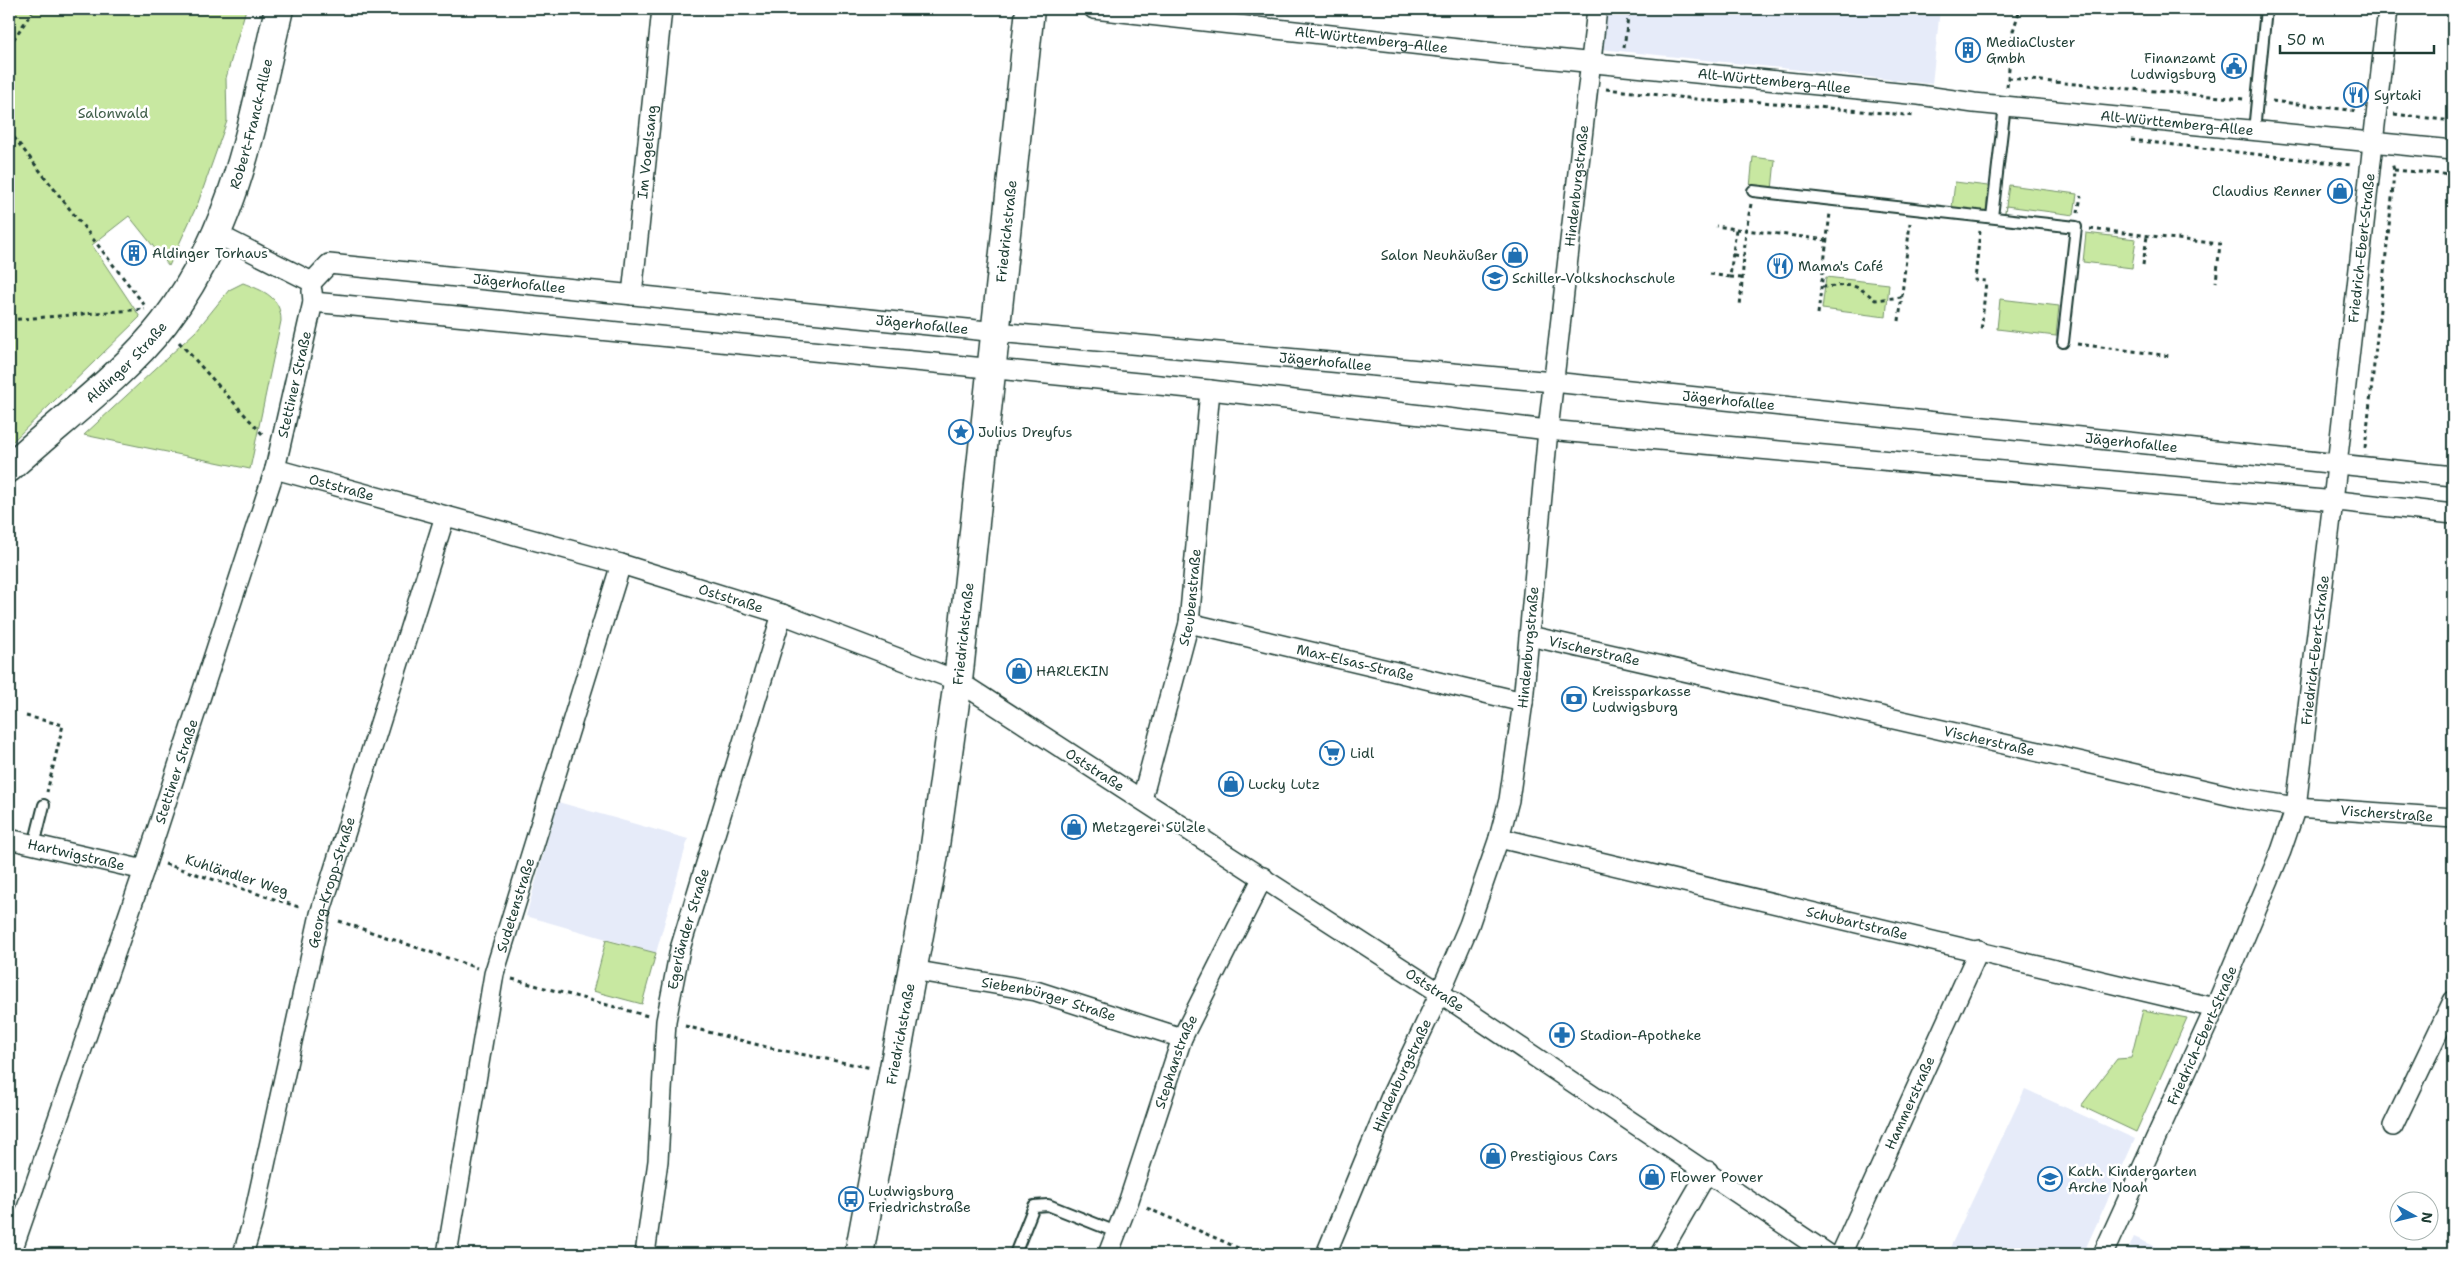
<svg xmlns="http://www.w3.org/2000/svg" width="2462" height="1263" viewBox="0 0 2462 1263" font-family="'Shantell Sans',sans-serif">
<style>
.built{fill:#e6ebf9}
.green{fill:#c8e8a1;stroke:#74926a}
.lines{fill:none;stroke-linecap:round;stroke-linejoin:round}
.lane-casing{stroke:#1f3d34;stroke-width:14}
.street-casing{stroke:#1f3d34;stroke-width:22}
.secondary-casing{stroke:#1f3d34;stroke-width:31}
.path{stroke:#1f3d34;stroke-width:3;stroke-dasharray:4 4;stroke-linecap:butt}
.lane{stroke:#fff;stroke-width:10}
.street{stroke:#fff;stroke-width:19}
.secondary{stroke:#fff;stroke-width:28}
.labels{text-anchor:middle;stroke-width:5;stroke-linejoin:round;paint-order:stroke}
.street-label{font-size:14px;fill:#1f3d34;stroke:#fff}
.poi-label{font-size:14px;fill:#1f3d34;stroke:#fff;text-anchor:start}
.park-label{font-size:14px;fill:#415f4a;stroke:#fff}
</style>
<rect width="100%" height="100%" fill="#fff"/>
<filter id="ink" filterUnits="userSpaceOnUse"><feTurbulence type="fractalNoise" baseFrequency=".02" numOctaves="2"/><feDisplacementMap in="SourceGraphic" scale="10" xChannelSelector="R" yChannelSelector="G"/><feConvolveMatrix kernelMatrix="1 2 1 2 8 2 1 2 1" color-interpolation-filters="sRGB"/></filter>
<g filter="url(#ink)">
<g class="built">
<path d="M1605 9H1940L1932 84 1601 49Z"/>
<path d="M558 802 688 839 656 953 526 916Z"/>
<path d="M2025 1089 2135 1139 2083 1254H1947Z"/>
<path d="M2134 1237 2172 1254H2126Z"/>
</g>
<g class="green">
<path d="M9 9H246L226 78 227 121 198 203 169 266 129 216 92 245 140 317 9 445Z"/>
<path d="M1753 157 1775 160 1772 190 1750 187Z"/>
<path d="M1955 182 1988 186 1986 212 1952 208Z"/>
<path d="M2009 185 2077 194 2074 215 2006 206 2005 212Z"/>
<path d="M2086 233 2136 239 2132 268 2083 262Z"/>
<path d="M1826 277 1889 284 1886 317 1822 309Z"/>
<path d="M243 283C264 291 281 297 281 321L250 469 84 435 196 331 229 290Z"/>
<path d="M2000 299 2059 306 2056 336 1997 329Z"/>
<path d="M606 940 656 953 642 1004 593 991Z"/>
<path d="M2143 1010 2187 1018 2136 1132 2081 1106 2117 1059 2131 1058Z"/>
</g>
<g class="lines">
<defs>
<g id="lane">
<path d="M2254 131 2266 9"/>
<path d="M1753 191 2076 227 2063 342"/>
<path d="M1992 217 2005 105"/>
<path d="M34 845 44 805"/>
<path d="M1015 1254 1034 1206 1048 1205 1116 1232"/>
</g>
<g id="street">
<path id="s1" d="M1094 9 1504 54 1919 95 1974 103 2453 150"/>
<path d="M217 234 312 282"/>
<path id="s2" d="M312 282 329 264 997 332 1553 382 2453 476"/>
<path id="s3" d="M632 295 662 9"/>
<path d="M313 302 1210 390 1548 430 2347 502 2453 514"/>
<path id="s4" d="M275 469 621 564 782 614 958 681 1440 993 1828 1254"/>
<path id="s5" d="M1189 623 1523 702"/>
<path id="s6" d="M1530 636 2245 799 2296 807 2453 818"/>
<path id="s7" d="M1142 799 1189 623 1210 390"/>
<path id="s8" d="M1499 838 2215 1008"/>
<path id="s9" d="M9 839 144 870"/>
<path id="s10" d="M912 970 1036 991 1182 1038"/>
<path d="M2393 1126 2453 1001"/>
<path id="s11" d="M11 1254 144 870 275 469 313 302 312 291"/>
<path id="s12" d="M243 1254 252 1224 320 914 445 516"/>
<path id="s13" d="M447 1254 494 974 621 564"/>
<path id="s14" d="M645 1254 658 1161 666 1021 680 949 782 614"/>
<path id="s15" d="M1108 1254 1129 1200 1182 1038 1263 877"/>
<path id="s16" d="M1326 1254 1392 1094 1440 993 1469 925 1499 838 1509 800 1523 702 1548 430 1597 9"/>
<path d="M1660 1254 1708 1171"/>
<path id="s17" d="M1841 1254 1979 950"/>
<path id="s18" d="M2103 1254 2215 1008 2281 851 2296 807 2333 501 2388 9"/>
</g>
<g id="secondary">
<path id="s19" d="M9 468C59 422 123 376 164 323 237 227 252 123 279 9"/>
<path id="s20" d="M859 1254 933 860 958 681 1030 9"/>
</g>
</defs>
<use href="#lane" class="lane-casing"/>
<use href="#street" class="street-casing"/>
<use href="#secondary" class="secondary-casing"/>
<g class="path">
<path d="M9 46 34 9"/>
<path d="M1624 48 1629 9"/>
<path d="M2008 78 2244 99"/>
<path d="M2007 87 2013 31 2020 9"/>
<path d="M1606 89 1723 102 1740 100 1916 116"/>
<path d="M2272 101 2358 111"/>
<path d="M2394 114 2453 121"/>
<path d="M9 131 146 307"/>
<path d="M2131 140 2351 165"/>
<path d="M2394 170 2453 175"/>
<path d="M1751 204 1746 230 1827 240"/>
<path d="M2078 213 2081 196"/>
<path d="M1736 229 1746 230 1740 307"/>
<path d="M2090 229 2220 244 2216 282"/>
<path d="M1980 231 1975 280 1986 281 1981 332"/>
<path d="M1734 255 1744 256"/>
<path d="M2143 265 2147 236"/>
<path d="M1710 274 1730 277 1736 229 1716 226"/>
<path d="M1730 277 1742 278"/>
<path d="M1822 287C1848 286 1853 280 1875 300L1902 297"/>
<path d="M1818 314 1830 213"/>
<path d="M9 320 145 309"/>
<path d="M1899 321 1910 223"/>
<path d="M179 342 264 436"/>
<path d="M2077 344 2171 356"/>
<path d="M2365 448 2392 198 2394 170 2392 163"/>
<path d="M26 716 63 725 47 792"/>
<path d="M165 864 302 908"/>
<path d="M339 921 477 968"/>
<path d="M512 979 648 1016"/>
<path d="M685 1026 770 1048 872 1068"/>
<path d="M1147 1208 1252 1254"/>
</g>
<use href="#lane" class="lane"/>
<use href="#street" class="street"/>
<use href="#secondary" class="secondary"/>
</g>
</g>
<defs>
<symbol id="building-ring" viewBox="-11 -11 22 22"><circle r="9.5" fill="#fff" stroke="#1f6fb2" stroke-width="1.5"/><path d="M-4-6H4V6H1V3H-1V6H-4ZM-2.5-4.3h1.7v1.8h-1.7ZM.8-4.3h1.7v1.8H.8ZM-2.5-1h1.7V.8h-1.7ZM.8-1h1.7V.8H.8Z" fill="#1f6fb2"/></symbol>
<symbol id="civic-ring" viewBox="-11 -11 22 22"><circle r="9.5" fill="#fff" stroke="#1f6fb2" stroke-width="1.5"/><path d="M-.6-6.5H3V-4.5H.6V-3L4-1V1h2V6H-6V1h2V-1L-.6-3ZM-1.2 2.5V6h2.4V2.5Z" fill="#1f6fb2"/></symbol>
<symbol id="restaurant-ring" viewBox="-11 -11 22 22"><circle r="9.5" fill="#fff" stroke="#1f6fb2" stroke-width="1.5"/><path d="M-5-6h1v4h1v-4h1v4h1v-4h1v5L-1.5 .5V6h-2V.5L-5-1ZM5-6V6H3V1.5H1.5Q1.5-4 5-6Z" fill="#1f6fb2"/></symbol>
<symbol id="shop-ring" viewBox="-11 -11 22 22"><circle r="9.5" fill="#fff" stroke="#1f6fb2" stroke-width="1.5"/><path d="M-5-2.5h2.3a2.7 3.5 0 0 1 5.4 0H5L5.5 6h-11ZM-1.5-2.5h3a1.5 2.3 0 0 0-3 0Z" fill="#1f6fb2"/></symbol>
<symbol id="university-ring" viewBox="-11 -11 22 22"><circle r="9.5" fill="#fff" stroke="#1f6fb2" stroke-width="1.5"/><path d="M0-5L7-2L0 1L-7-2ZM-4 1L0 2.5L4 1V4Q0 6-4 4Z" fill="#1f6fb2"/></symbol>
<symbol id="sight-ring" viewBox="-11 -11 22 22"><circle r="9.5" fill="#fff" stroke="#1f6fb2" stroke-width="1.5"/><path d="M0-6L1.8-2.2L6-1.7L2.9 1.2L3.7 5.4L0 3.3L-3.7 5.4L-2.9 1.2L-6-1.7L-1.8-2.2Z" fill="#1f6fb2"/></symbol>
<symbol id="bank-ring" viewBox="-11 -11 22 22"><circle r="9.5" fill="#fff" stroke="#1f6fb2" stroke-width="1.5"/><path d="M-6-4H6V4H-6ZM0-2.3a2.3 2.3 0 1 0 0 4.6a2.3 2.3 0 1 0 0-4.6Z" fill="#1f6fb2"/></symbol>
<symbol id="supermarket-ring" viewBox="-11 -11 22 22"><circle r="9.5" fill="#fff" stroke="#1f6fb2" stroke-width="1.5"/><path d="M-6-5.5h2.5l.6 2H6L4.5 2H-2.5L-4.4-4H-6ZM-1.5 3.2a1.3 1.3 0 1 0 .1 0ZM3 3.2a1.3 1.3 0 1 0 .1 0Z" fill="#1f6fb2"/></symbol>
<symbol id="pharmacy-ring" viewBox="-11 -11 22 22"><circle r="9.5" fill="#fff" stroke="#1f6fb2" stroke-width="1.5"/><path d="M-2-6h4v4h4v4h-4v4h-4v-4h-4v-4h4Z" fill="#1f6fb2"/></symbol>
<symbol id="school-ring" viewBox="-11 -11 22 22"><circle r="9.5" fill="#fff" stroke="#1f6fb2" stroke-width="1.5"/><path d="M0-5L7-2L0 1L-7-2ZM-4 1L0 2.5L4 1V4Q0 6-4 4Z" fill="#1f6fb2"/></symbol>
<symbol id="bus-ring" viewBox="-11 -11 22 22"><circle r="9.5" fill="#fff" stroke="#1f6fb2" stroke-width="1.5"/><path d="M-5-6H5V4H4V6H2V4H-2V6H-4V4H-5ZM-3.5-4V0h7V-4ZM-3.5 1.2v1.5H-2V1.2ZM2 1.2v1.5H3.5V1.2Z" fill="#1f6fb2"/></symbol>
</defs>
<g fill-rule="evenodd">
<use href="#building-ring" x="1954" y="36" width="28" height="28"/>
<use href="#civic-ring" x="2220" y="52" width="28" height="28"/>
<use href="#restaurant-ring" x="2342" y="81" width="28" height="28"/>
<use href="#shop-ring" x="2326" y="177" width="28" height="28"/>
<use href="#building-ring" x="120" y="239" width="28" height="28"/>
<use href="#shop-ring" x="1501" y="241" width="28" height="28"/>
<use href="#restaurant-ring" x="1766" y="252" width="28" height="28"/>
<use href="#university-ring" x="1481" y="264" width="28" height="28"/>
<use href="#sight-ring" x="947" y="418" width="28" height="28"/>
<use href="#shop-ring" x="1005" y="657" width="28" height="28"/>
<use href="#bank-ring" x="1560" y="685" width="28" height="28"/>
<use href="#supermarket-ring" x="1318" y="739" width="28" height="28"/>
<use href="#shop-ring" x="1217" y="770" width="28" height="28"/>
<use href="#shop-ring" x="1060" y="813" width="28" height="28"/>
<use href="#pharmacy-ring" x="1548" y="1021" width="28" height="28"/>
<use href="#shop-ring" x="1479" y="1142" width="28" height="28"/>
<use href="#shop-ring" x="1638" y="1163" width="28" height="28"/>
<use href="#school-ring" x="2036" y="1165" width="28" height="28"/>
<use href="#bus-ring" x="837" y="1185" width="28" height="28"/>
</g>
<g class="labels">
<g class="street-label">
<text dy="5" stroke="none"><textPath href="#s1" startOffset="279">Alt-Württemberg-Allee</textPath></text>
<text dy="5" stroke="none"><textPath href="#s1" startOffset="684">Alt-Württemberg-Allee</textPath></text>
<text dy="5" stroke="none"><textPath href="#s19" startOffset="432">Robert-Franck-Allee</textPath></text>
<text dy="5" stroke="none"><textPath href="#s1" startOffset="1089">Alt-Württemberg-Allee</textPath></text>
<text dy="5" stroke="none"><textPath href="#s3" startOffset="144">Im Vogelsang</textPath></text>
<text dy="5" stroke="none"><textPath href="#s16" startOffset="1108">Hindenburgstraße</textPath></text>
<text dy="5" stroke="none"><textPath href="#s20" startOffset="1034">Friedrichstraße</textPath></text>
<text dy="5" stroke="none"><textPath href="#s18" startOffset="1050">Friedrich-Ebert-Straße</textPath></text>
<text dy="5" stroke="none"><textPath href="#s2" startOffset="216">Jägerhofallee</textPath></text>
<text dy="5" stroke="none"><textPath href="#s2" startOffset="621">Jägerhofallee</textPath></text>
<text dy="5" stroke="none"><textPath href="#s19" startOffset="158">Aldinger Straße</textPath></text>
<text dy="5" stroke="none"><textPath href="#s2" startOffset="1026">Jägerhofallee</textPath></text>
<text dy="5" stroke="none"><textPath href="#s11" startOffset="915">Stettiner Straße</textPath></text>
<text dy="5" stroke="none"><textPath href="#s2" startOffset="1431">Jägerhofallee</textPath></text>
<text dy="5" stroke="none"><textPath href="#s2" startOffset="1836">Jägerhofallee</textPath></text>
<text dy="5" stroke="none"><textPath href="#s4" startOffset="69">Oststraße</textPath></text>
<text dy="5" stroke="none"><textPath href="#s7" startOffset="208">Steubenstraße</textPath></text>
<text dy="5" stroke="none"><textPath href="#s4" startOffset="474">Oststraße</textPath></text>
<text dy="5" stroke="none"><textPath href="#s20" startOffset="629">Friedrichstraße</textPath></text>
<text dy="5" stroke="none"><textPath href="#s16" startOffset="644">Hindenburgstraße</textPath></text>
<text dy="5" stroke="none"><textPath href="#s18" startOffset="645">Friedrich-Ebert-Straße</textPath></text>
<text dy="5" stroke="none"><textPath href="#s6" startOffset="66">Vischerstraße</textPath></text>
<text dy="5" stroke="none"><textPath href="#s5" startOffset="171">Max-Elsas-Straße</textPath></text>
<text dy="5" stroke="none"><textPath href="#s6" startOffset="471">Vischerstraße</textPath></text>
<text dy="5" stroke="none"><textPath href="#s4" startOffset="879">Oststraße</textPath></text>
<text dy="5" stroke="none"><textPath href="#s11" startOffset="510">Stettiner Straße</textPath></text>
<text dy="5" stroke="none"><textPath href="#s6" startOffset="876">Vischerstraße</textPath></text>
<text dy="5" stroke="none"><textPath href="#s9" startOffset="69">Hartwigstraße</textPath></text>
<text transform="translate(237 875) rotate(18)" y="5">Kuhländler Weg</text>
<text dy="5" stroke="none"><textPath href="#s12" startOffset="382">Georg-Kropp-Straße</textPath></text>
<text dy="5" stroke="none"><textPath href="#s13" startOffset="356">Sudetenstraße</textPath></text>
<text dy="5" stroke="none"><textPath href="#s8" startOffset="368">Schubartstraße</textPath></text>
<text dy="5" stroke="none"><textPath href="#s14" startOffset="329">Egerländer Straße</textPath></text>
<text dy="5" stroke="none"><textPath href="#s4" startOffset="1284">Oststraße</textPath></text>
<text dy="5" stroke="none"><textPath href="#s10" startOffset="140">Siebenbürger Straße</textPath></text>
<text dy="5" stroke="none"><textPath href="#s20" startOffset="224">Friedrichstraße</textPath></text>
<text dy="5" stroke="none"><textPath href="#s18" startOffset="240">Friedrich-Ebert-Straße</textPath></text>
<text dy="5" stroke="none"><textPath href="#s15" startOffset="204">Stephanstraße</textPath></text>
<text dy="5" stroke="none"><textPath href="#s16" startOffset="194">Hindenburgstraße</textPath></text>
<text dy="5" stroke="none"><textPath href="#s17" startOffset="166">Hammerstraße</textPath></text>
</g>
<g class="poi-label">
<text x="1986" y="47">MediaCluster<tspan x="1986" dy="16">Gmbh</tspan></text>
<text x="2216" y="63" text-anchor="end">Finanzamt<tspan x="2216" dy="16">Ludwigsburg</tspan></text>
<text x="2374" y="100">Syrtaki</text>
<text x="2322" y="196" text-anchor="end">Claudius Renner</text>
<text x="152" y="258">Aldinger Torhaus</text>
<text x="1498" y="260" text-anchor="end">Salon Neuhäußer</text>
<text x="1798" y="271">Mama's Café</text>
<text x="1512" y="283">Schiller-Volkshochschule</text>
<text x="978" y="437">Julius Dreyfus</text>
<text x="1036" y="676">HARLEKIN</text>
<text x="1592" y="696">Kreissparkasse<tspan x="1592" dy="16">Ludwigsburg</tspan></text>
<text x="1350" y="758">Lidl</text>
<text x="1248" y="789">Lucky Lutz</text>
<text x="1092" y="832">Metzgerei Sülzle</text>
<text x="1580" y="1040">Stadion-Apotheke</text>
<text x="1510" y="1161">Prestigious Cars</text>
<text x="2068" y="1176">Kath. Kindergarten<tspan x="2068" dy="16">Arche Noah</tspan></text>
<text x="1670" y="1182">Flower Power</text>
<text x="868" y="1196">Ludwigsburg<tspan x="868" dy="16">Friedrichstraße</tspan></text>
</g>
<g class="park-label">
<text x="113" y="118">Salonwald</text>
</g>
</g>
<rect width="2462" height="1263" fill="none" stroke="#fff" stroke-width="30"/>
<rect x="15" y="15" width="2432" height="1233" fill="none" stroke="#1f3d34" stroke-width="2" filter="url(#ink)"/>
<g transform="translate(2414 1216) rotate(98)"><circle r="24" fill="#ffffff" stroke="#a5b1ae"/>
<path d="M0-4L9 19L0 12L-9 19Z" fill="#1f6fb2"/>
<text y="-8" font-size="14" font-weight="bold" text-anchor="middle" fill="#1f3d34">N</text>
</g>
<path d="M2280 45v8h154v-8" fill="none" stroke="#1f3d34" stroke-width="2.5"/>
<text x="2287" y="45" font-size="15" fill="#1f3d34" stroke="#ffffff" stroke-width="4" paint-order="stroke">50 m</text>
</svg>
